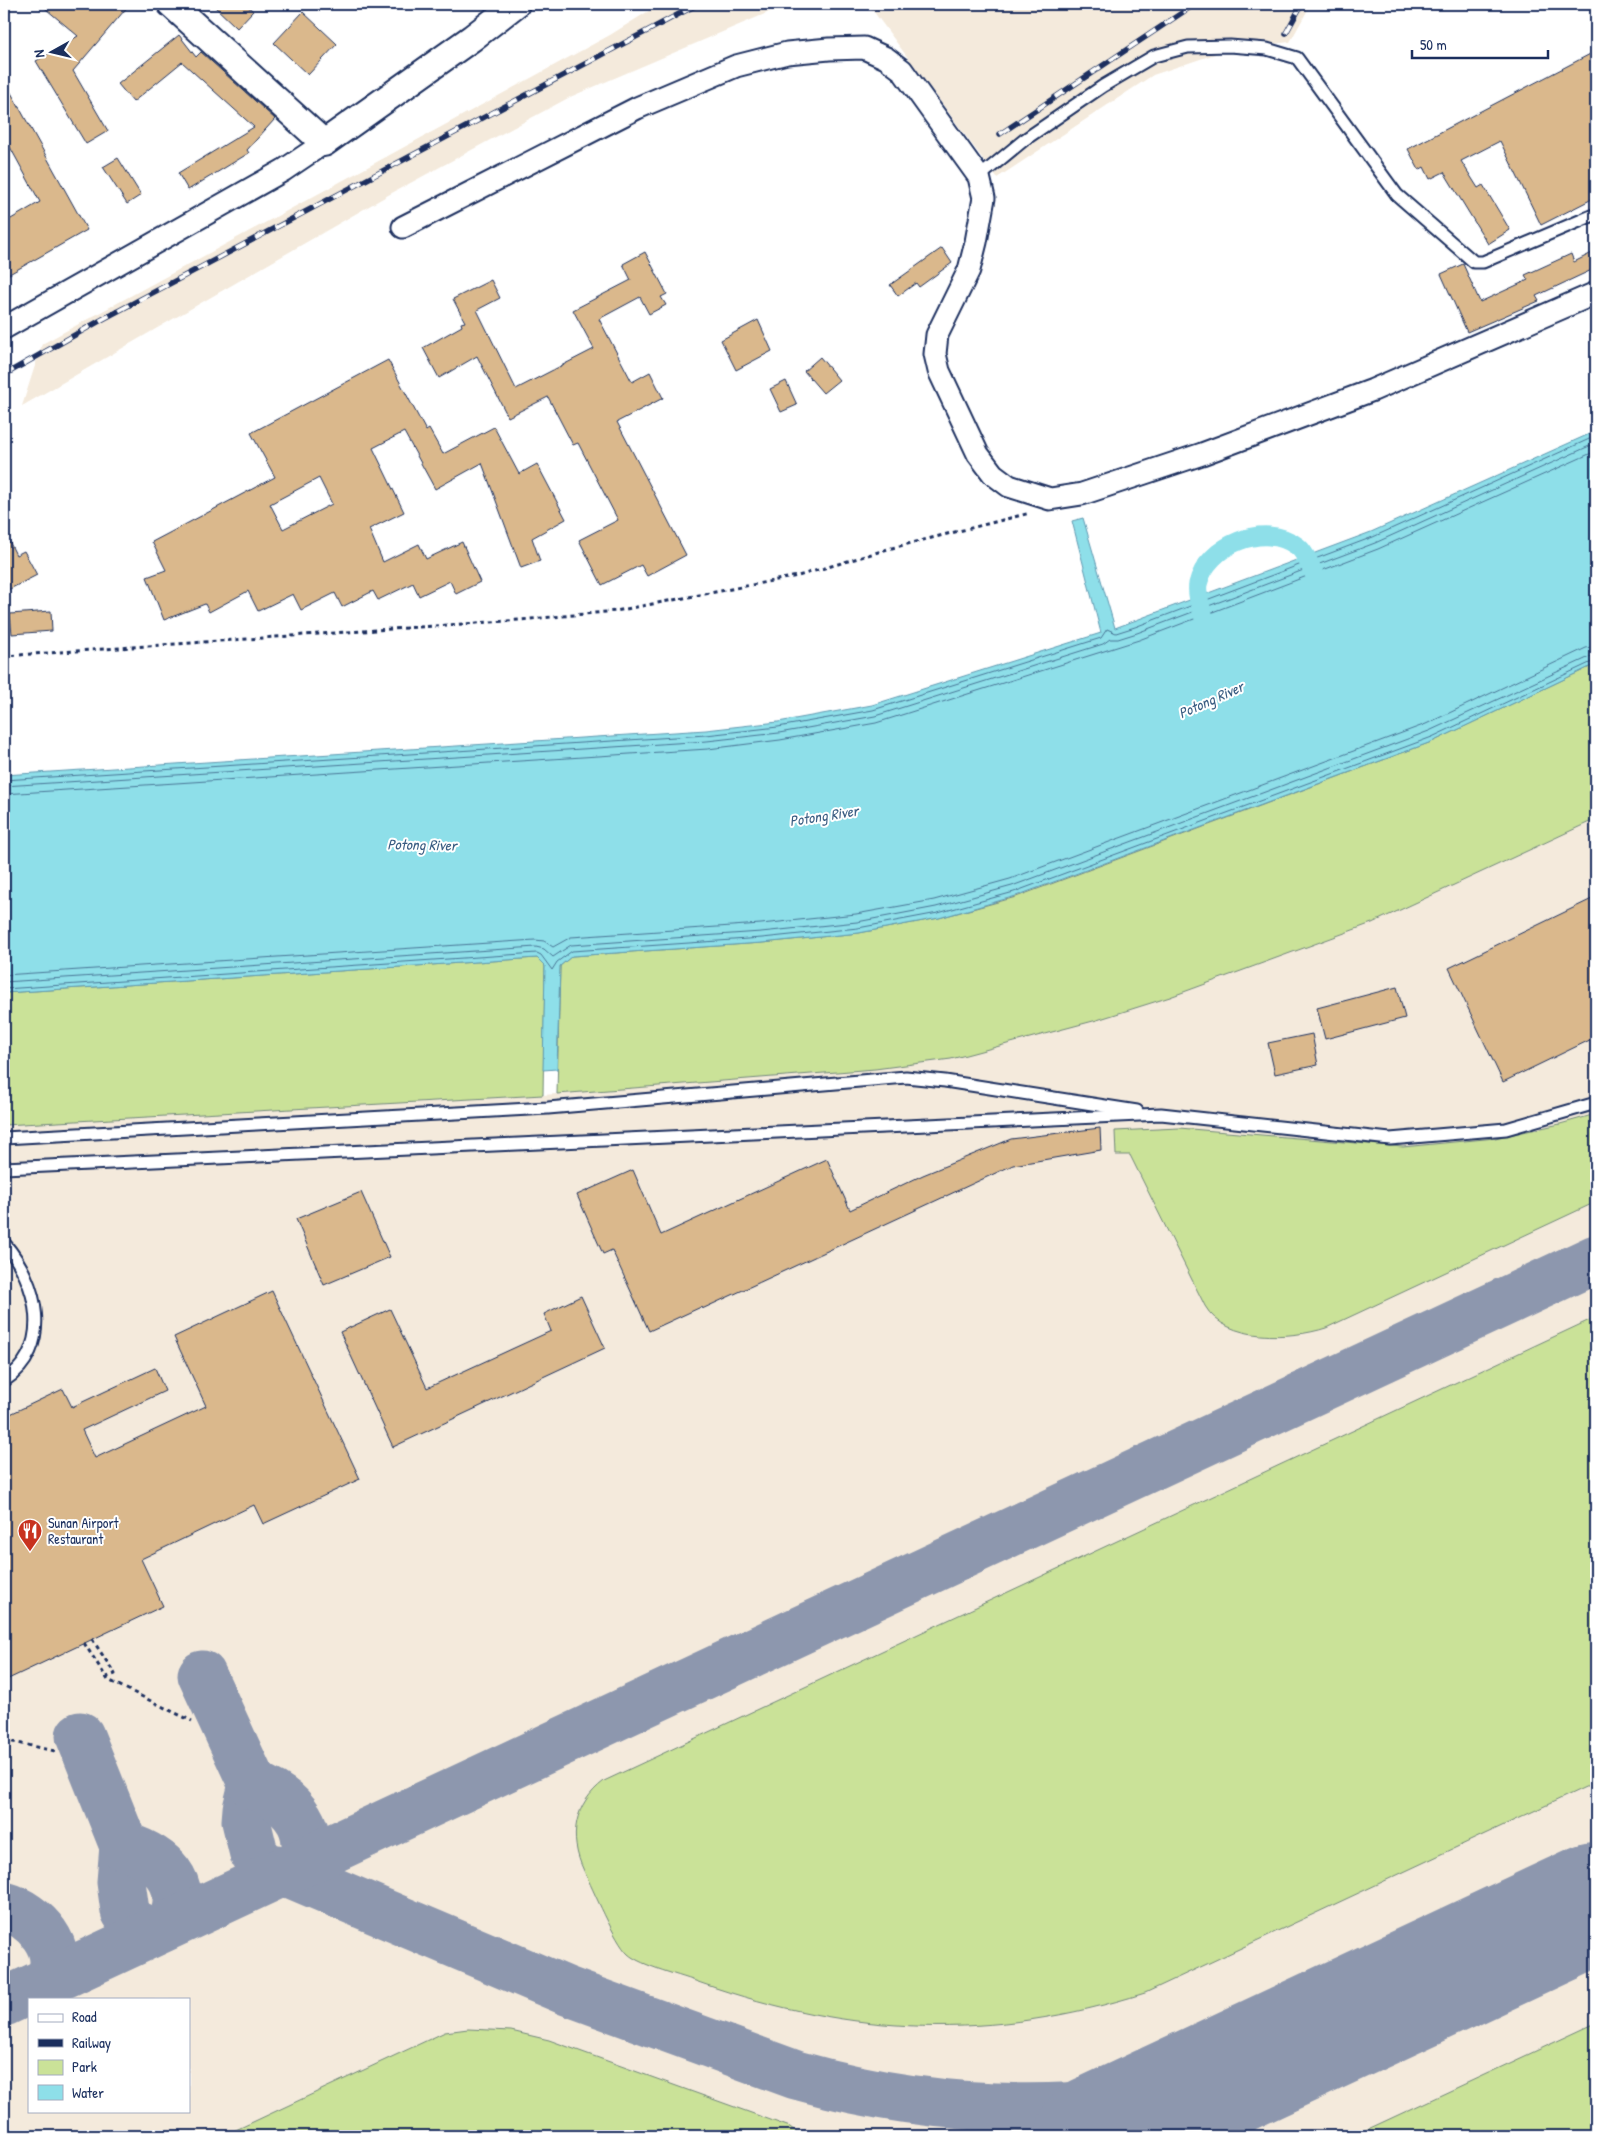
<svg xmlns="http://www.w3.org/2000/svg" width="1600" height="2140" viewBox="0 0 1600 2140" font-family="'Patrick Hand',sans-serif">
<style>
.built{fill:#f4eadc;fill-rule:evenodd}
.green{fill:#cae298;stroke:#72887b}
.water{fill:#8edfe9;stroke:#6099b1}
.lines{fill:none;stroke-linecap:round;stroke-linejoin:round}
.shore{stroke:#497596;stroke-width:1}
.canal{stroke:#8edfe9;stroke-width:19}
.taxiway{stroke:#8d97ae;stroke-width:49}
.runway{stroke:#8d97ae;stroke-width:122}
.building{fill:#dab88c;stroke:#1b2f5e;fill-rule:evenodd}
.service-casing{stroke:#1b2f5e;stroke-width:15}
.minor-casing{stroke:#1b2f5e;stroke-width:25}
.tertiary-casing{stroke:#1b2f5e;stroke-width:30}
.path{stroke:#1b2f5e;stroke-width:3;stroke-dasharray:4 4;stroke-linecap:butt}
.service{stroke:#fff;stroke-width:11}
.minor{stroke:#fff;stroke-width:21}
.tertiary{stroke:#fff;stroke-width:26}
.rail-casing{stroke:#1b2f5e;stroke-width:5.5}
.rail{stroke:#fff;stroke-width:4;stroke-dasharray:11;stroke-linecap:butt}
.labels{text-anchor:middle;stroke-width:4;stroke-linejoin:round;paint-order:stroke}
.poi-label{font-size:14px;fill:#1b2f5e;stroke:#fff;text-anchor:start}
.water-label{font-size:15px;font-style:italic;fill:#385b81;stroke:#fff}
</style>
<rect width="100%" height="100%" fill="#fff"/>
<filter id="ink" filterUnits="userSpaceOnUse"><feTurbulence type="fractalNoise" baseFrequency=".02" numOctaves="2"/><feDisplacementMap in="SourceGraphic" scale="10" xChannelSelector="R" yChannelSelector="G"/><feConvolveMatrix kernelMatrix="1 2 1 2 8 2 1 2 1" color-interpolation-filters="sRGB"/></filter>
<g filter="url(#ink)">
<g class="built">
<path d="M660 4H788L570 97 390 194 22 406 42 344 610 35Z"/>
<path d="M868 4H1311L1290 42 1233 48 1153 75 997 178Z"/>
<path d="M1596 819V2136H4V1125L543 1095 875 1069 1097 1020 1170 997 1372 923ZM29 1999H189V2111H29Z"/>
</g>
<g class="green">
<path d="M1596 664V819L1372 923 1170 997 1097 1020 951 1059 875 1069 557 1094 560 966 572 956 762 943 859 933 939 918 1016 897 1434 741Z"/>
<path d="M537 958 545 966 543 1095 4 1125V993Z"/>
<path d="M1596 1114V1202L1326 1328C1292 1339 1226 1343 1205 1306L1130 1155H1116L1115 1131 1179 1128 1403 1147 1495 1138 1560 1124Z"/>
<path d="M1596 1317V1782L1145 1993C991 2042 853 2036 701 1983 683 1976 641 1966 628 1954 615 1942 593 1889 584 1871 568 1837 574 1804 604 1781Z"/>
<path d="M1596 2023V2136H1353Z"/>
<path d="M468 2029 511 2031 549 2040 790 2127 801 2136H223L445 2032Z"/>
</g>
<path class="water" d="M1596 431V664L1434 741 1016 896 939 918 859 933 762 943 572 956 560 966 557 1069 543 1070 545 966 537 958 4 993V775L706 730 778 722 872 705 1101 633 1072 521 1083 518 1115 628 1371 532Z"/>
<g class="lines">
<g class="shore">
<path d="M4 780 706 735 778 727 873 710 1101 638 1107 629 1116 633 1135 627 1373 537 1596 436"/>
<path d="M4 786 707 741 779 733 875 716 1103 644 1110 639H1118L1137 633 1375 543 1596 443"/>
<path d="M4 794 708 749 780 740 876 723 1139 640 1378 549 1596 451"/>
<path d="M4 975 535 940 544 941 553 947 571 937 761 924 856 914 934 900 1010 879 1426 724 1586 648 1596 646"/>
<path d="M4 982 536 947 544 949 553 957 571 945 761 932 857 922 936 907 1012 886 1429 731 1596 654"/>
<path d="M4 989 537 953 541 955 552 970 557 962 572 951 762 938 858 928 938 913 1014 892 1432 737 1596 660"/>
</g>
<path class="canal" d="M1205 622C1202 610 1196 596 1198 584 1207 545 1265 521 1297 546 1306 552 1311 569 1317 579"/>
<g class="taxiway">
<path d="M202 1675 253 1785 247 1809 246 1821 254 1854 264 1866 284 1871 567 1991 796 2075C927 2112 1059 2118 1194 2091"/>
<path d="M80 1736 124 1846 121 1882 125 1911 133 1924 151 1933"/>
<path d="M253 1785C286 1797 316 1824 303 1862"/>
<path d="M124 1846C162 1858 189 1882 172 1923"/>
<path d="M4 1906C34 1914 67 1949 49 1981"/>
<path d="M4 2002 1596 1259"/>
</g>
<path class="runway" d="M1097 2136 1596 1903"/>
</g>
<g class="building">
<path d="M40 4H130L73 71 108 131 86 144 36 61 78 36Z"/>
<path d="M212 4H245L253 11 237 28Z"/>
<path d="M303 12 337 44 308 75 274 43Z"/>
<path d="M179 35 196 57 201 52 275 119 247 150 249 153 188 190 178 173 254 127 182 62 133 102 118 84Z"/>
<path d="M1596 51V197L1541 225 1500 141 1461 161 1478 188 1483 185 1510 230 1488 244 1444 172 1430 179 1424 167 1419 170 1408 149Z"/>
<path d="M4 80 87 230 4 277V223L40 202 4 136Z"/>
<path d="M118 158 141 195 127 204 103 167Z"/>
<path d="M942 248 952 263 919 287 916 283 898 296 890 285Z"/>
<path d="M1596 251V268L1536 296 1539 301 1467 332 1441 274 1463 264 1480 302 1528 280 1525 275 1571 254 1574 262Z"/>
<path d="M645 252 667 294 661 297 666 305 649 314 640 297 599 319 632 382 650 372 663 398 617 422 686 555 647 576 641 565 602 585 579 540 618 520 578 443 573 445 548 397 508 417 477 356 439 378 423 348 462 326 461 323 465 322 453 299 491 280 500 298 477 310 516 389 594 349 573 310 631 280 623 264Z"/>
<path d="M758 320 772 351 736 370 721 340Z"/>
<path d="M820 357 839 380 823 393 804 371Z"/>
<path d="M388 360 426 431 429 429 443 454 494 427 519 474 537 464 566 519 532 538 540 561 521 568 482 463 435 489 404 432 373 448 404 512 369 529 383 562 419 544 426 559 462 542 480 582 456 594 450 581 419 596 413 583 378 600 373 591 342 607 335 593 301 610 293 594 258 611 248 591 209 612 205 604 164 620 147 577 166 570 152 542 275 477 251 433ZM319 478 332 504 283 529 270 504Z"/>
<path d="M786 381 797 405 781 412 770 389Z"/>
<path d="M4 531 16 555 24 551 37 575 4 592Z"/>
<path d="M51 611 52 631 12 634 10 614Z"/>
<path d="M1596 897V1037L1503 1082 1449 968Z"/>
<path d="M1397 987 1405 1018 1325 1039 1317 1008Z"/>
<path d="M1312 1034 1318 1065 1275 1074 1268 1043Z"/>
<path d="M1100 1128 1101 1150 1013 1165 702 1309 701 1307 649 1331 612 1250 603 1254 577 1195 633 1170 661 1235 827 1159 850 1210 923 1175 1011 1139Z"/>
<path d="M361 1192 390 1257 324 1285 296 1219Z"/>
<path d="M272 1291 360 1479 263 1524 254 1505 141 1559 163 1606 4 1681V1417L63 1389 72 1407 155 1368 165 1391 82 1430 95 1458 206 1406 174 1337Z"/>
<path d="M581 1296 605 1348 393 1447 340 1332 390 1309 427 1388 551 1331 544 1314Z"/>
</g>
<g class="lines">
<defs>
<g id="service">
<path d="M979 177 1024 140 1103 86 1154 56 1188 47 1230 46 1267 49 1297 58 1397 195 1474 262H1483L1596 214"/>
<path d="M4 1138 548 1108 906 1077 945 1081 1137 1111"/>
<path d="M4 1168 1161 1114 1390 1139 1506 1129 1596 1103"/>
<path d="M4 1243C38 1282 54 1348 4 1381"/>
</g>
<g id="minor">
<path d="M403 227 637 108 736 66 787 53 829 49 864 48 886 58 902 70 979 177 984 198 976 242 969 270 937 335 935 354 939 371 978 454 993 474 1009 486 1050 499 1082 494 1202 454 1373 390 1596 293"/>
<path d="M4 328 284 170 324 143"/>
</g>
<path id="tertiary" d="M171 4 324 143 472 38 516 4"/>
</defs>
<use href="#service" class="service-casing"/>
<use href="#minor" class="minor-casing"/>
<use href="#tertiary" class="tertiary-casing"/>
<g class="path">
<path d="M4 656 520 620 616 611 798 576 888 549 1030 513"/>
<path d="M92 1639 115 1674 107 1677"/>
<path d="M84 1643 108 1680 192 1721"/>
<path d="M4 1740 55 1751"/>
</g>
<use href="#service" class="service"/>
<use href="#minor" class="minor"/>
<use href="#tertiary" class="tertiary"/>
<defs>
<g id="rail">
<path d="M1286 33 1302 4"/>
<path d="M1000 134 1195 4"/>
<path d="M4 375 103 319 698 4"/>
</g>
</defs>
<use href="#rail" class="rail-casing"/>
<use href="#rail" class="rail"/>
</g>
</g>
<defs>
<symbol id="restaurant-pin" viewBox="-11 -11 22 30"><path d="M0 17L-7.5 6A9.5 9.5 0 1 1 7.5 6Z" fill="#c8321e" stroke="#fff"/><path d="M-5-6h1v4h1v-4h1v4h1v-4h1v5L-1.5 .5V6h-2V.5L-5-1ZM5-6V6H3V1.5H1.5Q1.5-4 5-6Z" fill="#fff"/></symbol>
</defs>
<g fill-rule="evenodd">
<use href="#restaurant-pin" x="16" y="1517" width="28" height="38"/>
</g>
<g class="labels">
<g class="poi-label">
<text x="48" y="1528">Sunan Airport<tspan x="48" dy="16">Restaurant</tspan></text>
</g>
<g class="water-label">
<text transform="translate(1211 700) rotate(-24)" y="5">Potong River</text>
<text transform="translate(824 816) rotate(-9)" y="5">Potong River</text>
<text transform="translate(422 845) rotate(1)" y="5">Potong River</text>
</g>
</g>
<rect width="1600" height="2140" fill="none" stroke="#fff" stroke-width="20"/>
<rect x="10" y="10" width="1580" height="2120" fill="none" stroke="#1b2f5e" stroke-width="2" filter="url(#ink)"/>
<rect x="28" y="1998" width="162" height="115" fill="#ffffff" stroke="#a4acbf"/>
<rect x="38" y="2014" width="25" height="8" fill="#ffffff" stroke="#a4acbf"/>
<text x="72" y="2022" font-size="15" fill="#1b2f5e">Road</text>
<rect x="38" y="2039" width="25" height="8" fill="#1b2f5e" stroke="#a4acbf"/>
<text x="72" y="2048" font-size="15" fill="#1b2f5e">Railway</text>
<rect x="38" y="2060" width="25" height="15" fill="#cae298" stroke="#a4acbf"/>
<text x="72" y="2072" font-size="15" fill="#1b2f5e">Park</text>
<rect x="38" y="2085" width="25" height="15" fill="#8edfe9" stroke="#a4acbf"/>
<text x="72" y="2098" font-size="15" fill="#1b2f5e">Water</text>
<g transform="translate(52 52) rotate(262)" stroke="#ffffff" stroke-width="4" paint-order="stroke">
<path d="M0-4L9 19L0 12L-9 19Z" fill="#1b2f5e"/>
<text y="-8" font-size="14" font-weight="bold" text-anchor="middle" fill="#1b2f5e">N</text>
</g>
<path d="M1412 50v8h136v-8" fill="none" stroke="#1b2f5e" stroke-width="2.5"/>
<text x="1420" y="50" font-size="15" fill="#1b2f5e" stroke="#ffffff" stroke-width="4" paint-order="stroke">50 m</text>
</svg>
